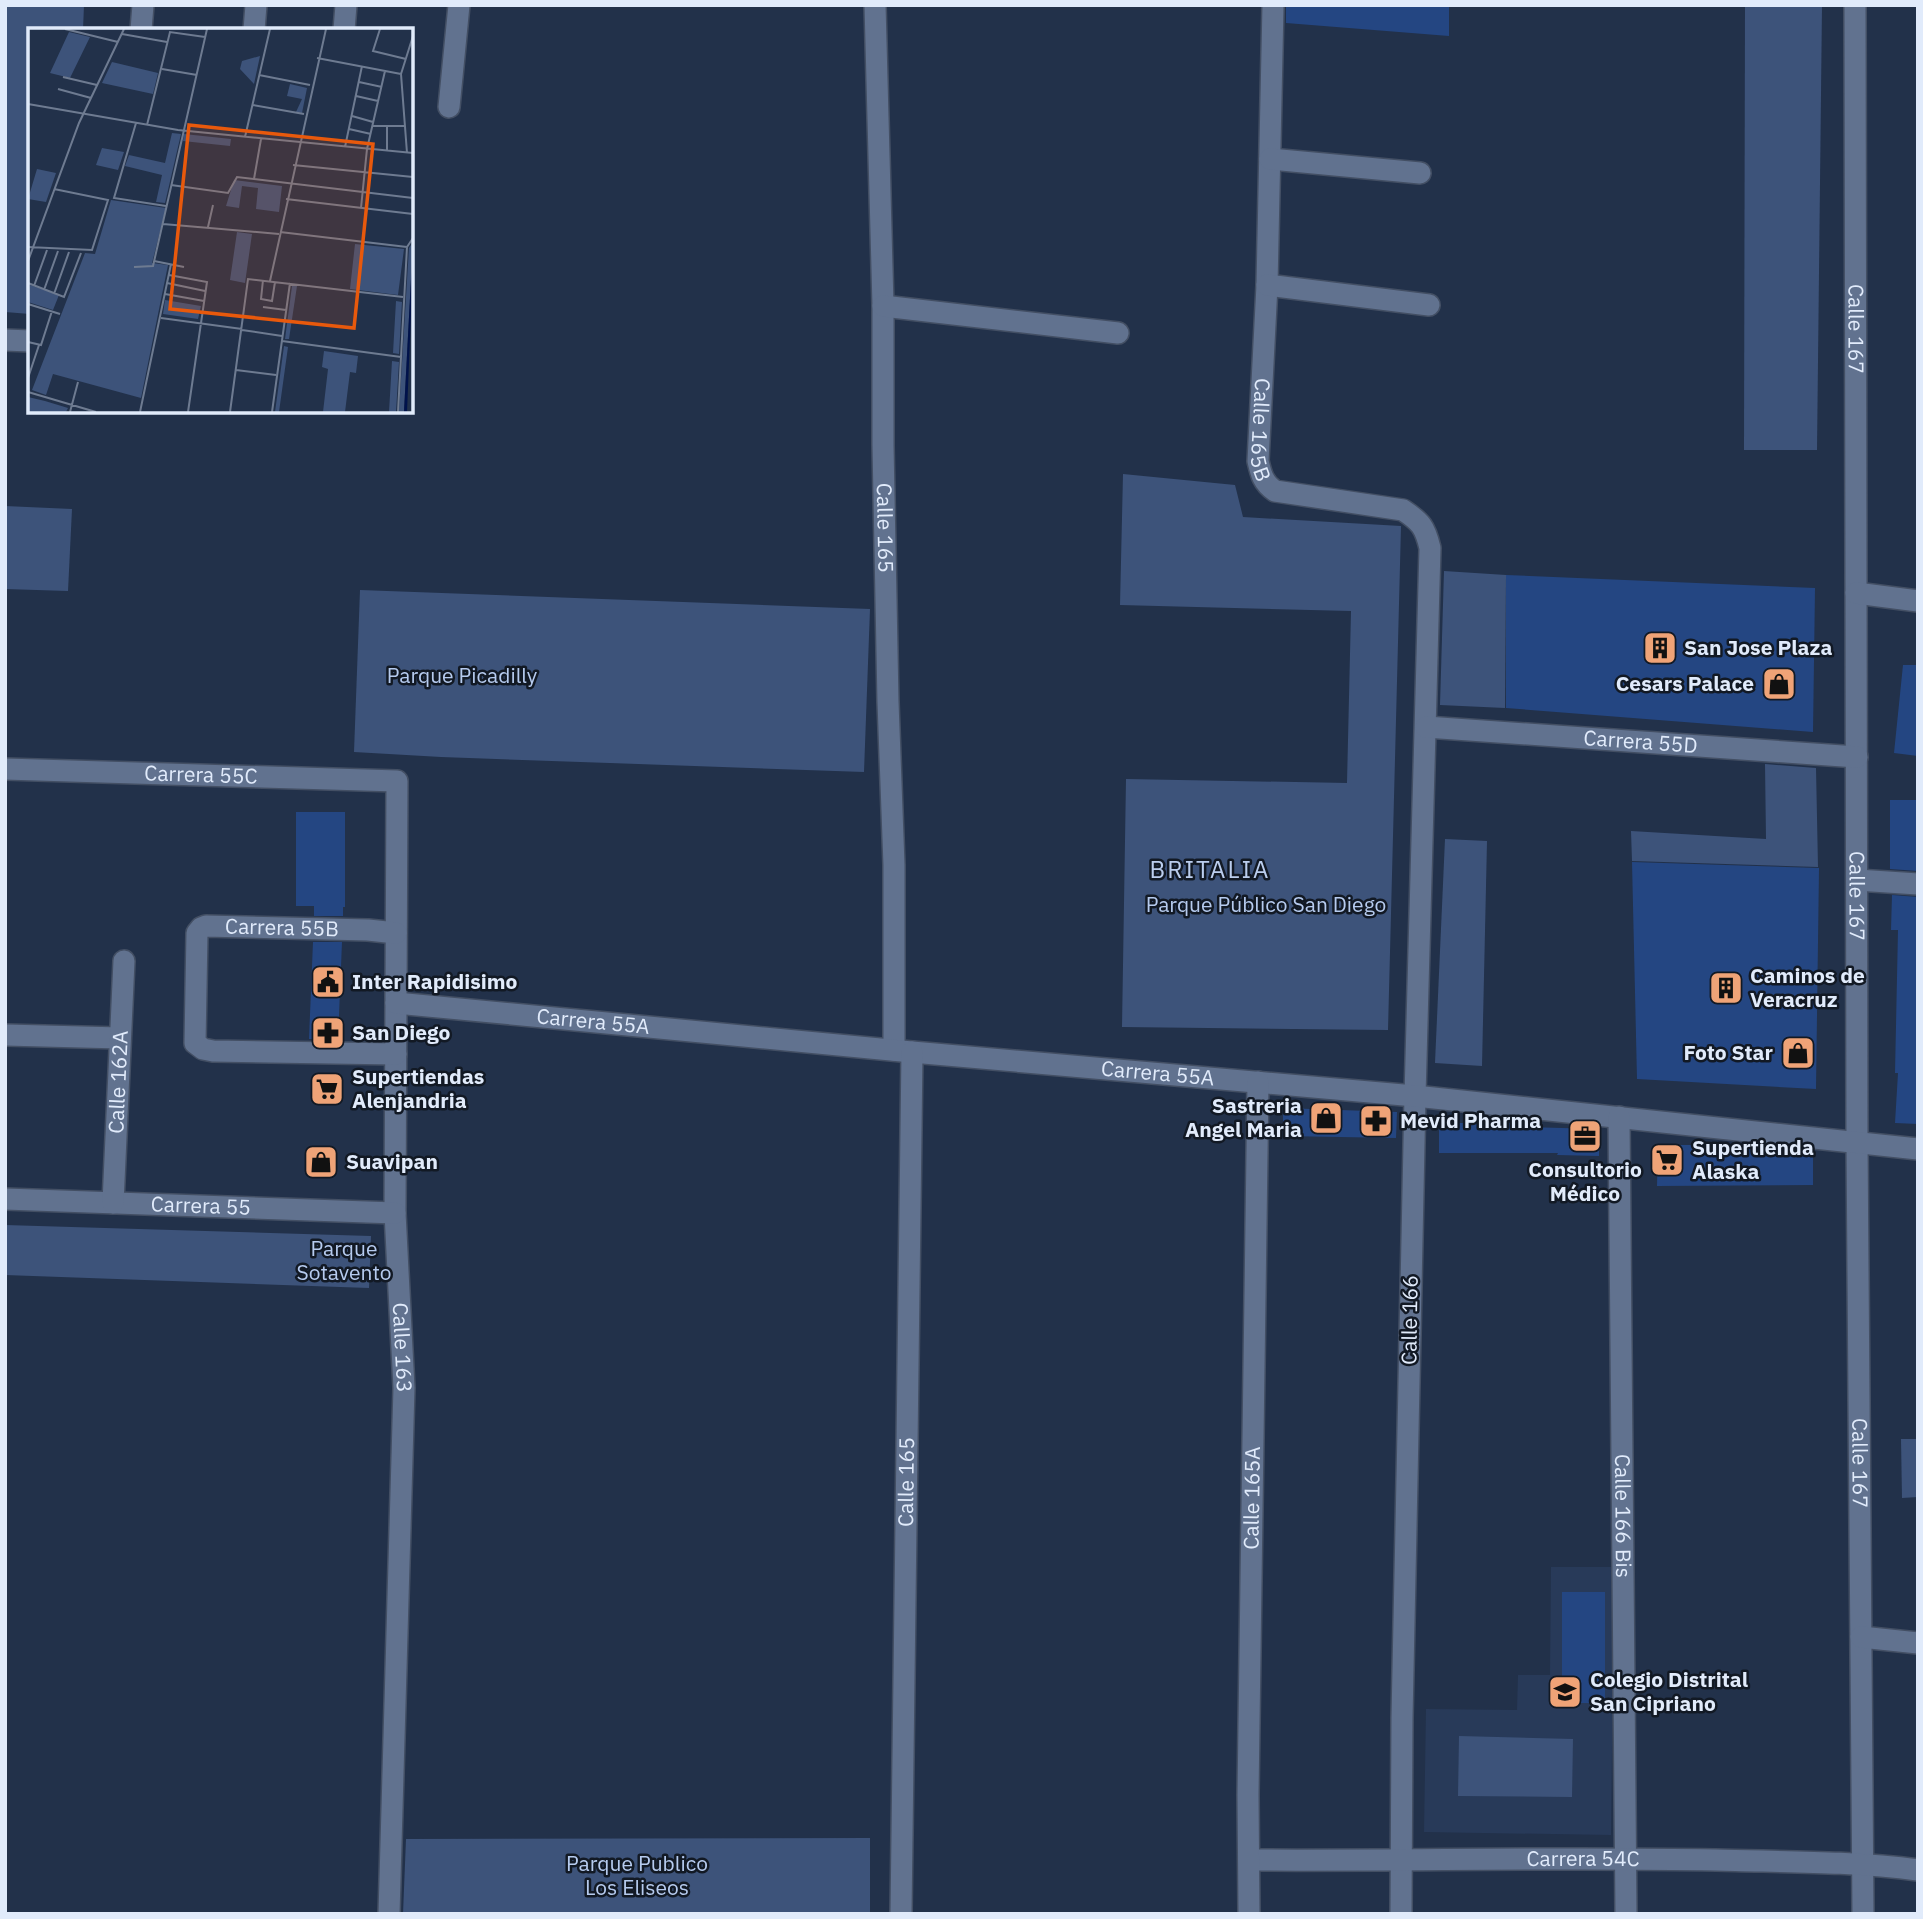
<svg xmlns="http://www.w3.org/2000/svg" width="1923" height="1919" viewBox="0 0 1923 1919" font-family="'IBM Plex Sans',sans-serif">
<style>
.built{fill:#283a59}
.green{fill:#3d537a}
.building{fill:#244682}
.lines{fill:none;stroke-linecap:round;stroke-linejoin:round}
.minor-casing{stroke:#434f64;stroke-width:24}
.minor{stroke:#61728f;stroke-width:21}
.labels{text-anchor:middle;stroke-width:5;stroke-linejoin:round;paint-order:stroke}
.street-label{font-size:21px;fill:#e1ebfb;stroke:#121924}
.poi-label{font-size:21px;font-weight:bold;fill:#e1ebfb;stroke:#121924;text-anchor:start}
.park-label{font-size:21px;fill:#b6cbef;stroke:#121924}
.quarter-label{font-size:24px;letter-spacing:2px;fill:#bbceee;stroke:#121924}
.inset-road{fill:none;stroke:#6e7b91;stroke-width:2}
.view{fill:#e8590c;fill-opacity:0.15;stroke:#e8590c;stroke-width:3.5}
.inset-edge{fill:none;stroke:#e1ebfb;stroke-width:3.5}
</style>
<rect width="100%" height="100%" fill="#22314a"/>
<path class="built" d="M1551 1567H1614L1611 1835 1424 1832 1426 1709 1517 1710 1518 1675H1550Z"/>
<g class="green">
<path d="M5 5H84L83 30H30V314L5 312Z"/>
<path d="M1745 5H1822L1817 450H1744Z"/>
<path d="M1123 474 1235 485 1243 517 1401 526 1388 1030 1122 1027 1126 779 1347 783 1351 611 1120 605Z"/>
<path d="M5 506 72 509 68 591 5 589Z"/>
<path d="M1444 571 1506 575 1505 708 1440 705Z"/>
<path d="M360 590 870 609 864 772 441 757 354 752Z"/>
<path d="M1765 764 1816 768 1818 867 1632 861 1631 831 1766 839Z"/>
<path d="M1445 839 1487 841 1482 1066 1435 1063Z"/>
<path d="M5 1225 371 1236 369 1288 5 1275Z"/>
<path d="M1901 1439H1918V1497L1902 1498Z"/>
<path d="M1459 1736 1573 1739 1572 1797 1458 1796Z"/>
<path d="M870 1838V1914H403L406 1839Z"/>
</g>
<g class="building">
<path d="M1286 5H1449V36L1286 23Z"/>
<path d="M1506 575 1815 588 1813 732 1506 708Z"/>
<path d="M1903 665H1918V756L1894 753Z"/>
<path d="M1890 800H1918V871L1890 869Z"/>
<path d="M296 812H345V907H343V916H314V906H296Z"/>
<path d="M1632 862 1819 868 1816 1089 1637 1079Z"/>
<path d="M1892 895 1918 897V1124L1895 1123 1898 1073H1895L1898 930H1891Z"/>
<path d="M313 942H342L338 1040 309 1039Z"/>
<path d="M1283 1108 1397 1112 1396 1138 1283 1136Z"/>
<path d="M1439 1123H1525V1127L1599 1129V1156L1557 1155 1558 1153H1439Z"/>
<path d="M1658 1145H1759L1813 1151V1185L1657 1186Z"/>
<rect x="1562" y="1592" width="43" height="111"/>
</g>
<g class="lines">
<defs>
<g id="minor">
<path id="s1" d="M875 5 883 306V445L888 702 894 865V1050"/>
<path id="s2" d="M1273 5 1267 285 1258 461C1261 474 1263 483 1275 491L1403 510C1421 522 1425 527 1430 548L1415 1096 1402 1718 1401 1914"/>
<path id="s3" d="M1855 5 1857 1142 1863 1914"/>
<path d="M141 30 143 5"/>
<path d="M254 30 256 5"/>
<path d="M344 30 346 5"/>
<path d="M449 107 459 5"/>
<path d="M1270 159 1420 173"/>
<path d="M1267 285 1429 305"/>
<path d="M883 306 1118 333"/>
<path d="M5 340 30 341"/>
<path d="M1856 593 1918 601"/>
<path id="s4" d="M1426 727 1857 757"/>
<path id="s5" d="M5 769 397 781 395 1213 404 1388 389 1914"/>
<path d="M1857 880 1918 884"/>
<path id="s6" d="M396 1003 912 1052 1415 1096 1918 1149"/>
<path d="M6 1035 120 1038"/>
<path id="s7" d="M396 1054 213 1051 203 1049 195 1043 197 933 201 928 206 926 368 930 396 933"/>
<path id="s8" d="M1619 1117 1626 1914"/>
<path id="s9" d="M5 1199 395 1213"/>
<path id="s10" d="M113 1203 124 961"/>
<path d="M1861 1637 1918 1643"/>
<path id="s11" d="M1249 1860C1405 1861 1560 1857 1716 1860 1783 1862 1851 1861 1918 1870"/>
<path id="s12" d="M901 1914 912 1052"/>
<path id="s13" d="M1249 1914 1248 1795 1258 1082"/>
</g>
</defs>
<use href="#minor" class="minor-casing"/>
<use href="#minor" class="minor"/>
</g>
<defs>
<symbol id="building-square" viewBox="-11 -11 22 22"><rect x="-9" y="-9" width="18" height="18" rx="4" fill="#efa377" stroke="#121924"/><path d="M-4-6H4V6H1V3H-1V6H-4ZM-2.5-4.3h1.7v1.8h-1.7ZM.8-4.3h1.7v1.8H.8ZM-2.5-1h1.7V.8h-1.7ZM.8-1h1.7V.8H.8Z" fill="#111"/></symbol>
<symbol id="shop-square" viewBox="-11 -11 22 22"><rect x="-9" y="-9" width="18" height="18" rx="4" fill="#efa377" stroke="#121924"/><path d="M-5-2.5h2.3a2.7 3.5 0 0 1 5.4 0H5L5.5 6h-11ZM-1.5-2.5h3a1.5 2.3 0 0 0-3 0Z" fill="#111"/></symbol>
<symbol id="civic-square" viewBox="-11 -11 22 22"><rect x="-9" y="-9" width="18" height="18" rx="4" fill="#efa377" stroke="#121924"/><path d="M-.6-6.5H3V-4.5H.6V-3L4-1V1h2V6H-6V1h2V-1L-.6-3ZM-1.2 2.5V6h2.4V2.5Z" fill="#111"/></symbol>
<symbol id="pharmacy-square" viewBox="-11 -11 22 22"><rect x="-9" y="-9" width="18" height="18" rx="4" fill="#efa377" stroke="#121924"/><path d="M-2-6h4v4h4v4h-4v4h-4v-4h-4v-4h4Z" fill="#111"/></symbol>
<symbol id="supermarket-square" viewBox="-11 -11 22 22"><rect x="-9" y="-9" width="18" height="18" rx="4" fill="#efa377" stroke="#121924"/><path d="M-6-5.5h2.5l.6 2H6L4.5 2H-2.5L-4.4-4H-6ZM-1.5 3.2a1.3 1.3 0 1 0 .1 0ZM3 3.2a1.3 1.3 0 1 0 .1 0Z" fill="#111"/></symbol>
<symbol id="office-square" viewBox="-11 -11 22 22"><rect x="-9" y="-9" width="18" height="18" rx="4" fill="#efa377" stroke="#121924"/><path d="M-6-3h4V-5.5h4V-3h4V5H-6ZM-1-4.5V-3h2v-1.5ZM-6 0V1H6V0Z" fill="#111"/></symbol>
<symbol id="school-square" viewBox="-11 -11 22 22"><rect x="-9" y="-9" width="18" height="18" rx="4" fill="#efa377" stroke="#121924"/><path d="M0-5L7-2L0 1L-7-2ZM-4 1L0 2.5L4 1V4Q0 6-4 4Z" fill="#111"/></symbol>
</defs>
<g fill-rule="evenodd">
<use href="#building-square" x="1641" y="629" width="38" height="38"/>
<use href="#shop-square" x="1760" y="665" width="38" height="38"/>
<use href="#civic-square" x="309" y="963" width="38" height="38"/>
<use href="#building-square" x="1707" y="969" width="38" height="38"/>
<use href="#pharmacy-square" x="309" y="1014" width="38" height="38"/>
<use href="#shop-square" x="1779" y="1034" width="38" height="38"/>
<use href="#supermarket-square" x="308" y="1070" width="38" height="38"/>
<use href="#shop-square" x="1307" y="1099" width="38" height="38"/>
<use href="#pharmacy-square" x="1357" y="1102" width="38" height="38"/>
<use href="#office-square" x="1566" y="1117" width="38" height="38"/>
<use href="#supermarket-square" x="1648" y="1141" width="38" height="38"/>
<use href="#shop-square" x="302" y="1143" width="38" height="38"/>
<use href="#school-square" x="1546" y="1673" width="38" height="38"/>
</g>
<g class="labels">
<g class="street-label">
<text dy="7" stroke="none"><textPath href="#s3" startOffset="324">Calle 167</textPath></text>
<text dy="7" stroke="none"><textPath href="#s2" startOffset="425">Calle 165B</textPath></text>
<text dy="7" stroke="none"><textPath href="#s1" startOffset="523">Calle 165</textPath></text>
<text dy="7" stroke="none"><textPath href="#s4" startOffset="215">Carrera 55D</textPath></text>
<text dy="7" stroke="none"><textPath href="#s5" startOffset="196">Carrera 55C</textPath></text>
<text dy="7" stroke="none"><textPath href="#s3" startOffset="891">Calle 167</textPath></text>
<text dy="7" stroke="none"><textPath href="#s7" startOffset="401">Carrera 55B</textPath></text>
<text dy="7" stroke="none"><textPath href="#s6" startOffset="198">Carrera 55A</textPath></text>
<text dy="7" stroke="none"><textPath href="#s6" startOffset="765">Carrera 55A</textPath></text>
<text dy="7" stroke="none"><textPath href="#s10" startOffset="121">Calle 162A</textPath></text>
<text dy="7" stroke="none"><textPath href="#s9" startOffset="196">Carrera 55</textPath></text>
<text transform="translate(1410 1320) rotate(-89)" y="7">Calle 166</text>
<text dy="7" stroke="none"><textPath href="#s5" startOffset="959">Calle 163</textPath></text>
<text dy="7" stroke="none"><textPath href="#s3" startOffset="1458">Calle 167</textPath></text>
<text dy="7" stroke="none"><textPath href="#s12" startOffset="432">Calle 165</textPath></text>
<text dy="7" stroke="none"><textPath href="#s13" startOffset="416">Calle 165A</textPath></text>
<text dy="7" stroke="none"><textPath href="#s8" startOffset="399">Calle 166 Bis</textPath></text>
<text dy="7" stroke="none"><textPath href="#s11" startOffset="334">Carrera 54C</textPath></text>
</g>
<g class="poi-label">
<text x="1684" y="655">San Jose Plaza</text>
<text x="1754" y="691" text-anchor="end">Cesars Palace</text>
<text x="1750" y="983">Caminos de<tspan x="1750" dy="24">Veracruz</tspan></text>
<text x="352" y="989">Inter Rapidisimo</text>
<text x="352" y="1040">San Diego</text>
<text x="1773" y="1060" text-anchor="end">Foto Star</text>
<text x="352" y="1084">Supertiendas<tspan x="352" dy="24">Alenjandria</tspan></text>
<text x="1302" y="1113" text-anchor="end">Sastreria<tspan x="1302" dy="24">Angel Maria</tspan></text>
<text x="1400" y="1128">Mevid Pharma</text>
<text x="1692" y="1155">Supertienda<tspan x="1692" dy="24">Alaska</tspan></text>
<text x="346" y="1169">Suavipan</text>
<text x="1585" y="1177" text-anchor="middle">Consultorio<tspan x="1585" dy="24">Médico</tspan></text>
<text x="1590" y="1687">Colegio Distrital<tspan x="1590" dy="24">San Cipriano</tspan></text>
</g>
<g class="park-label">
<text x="462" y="683">Parque Picadilly</text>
<text x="1266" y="912">Parque Público San Diego</text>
<text x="344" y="1256">Parque<tspan x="344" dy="24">Sotavento</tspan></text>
<text x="637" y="1871">Parque Publico<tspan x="637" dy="24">Los Eliseos</tspan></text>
</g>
<g class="quarter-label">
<text x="1210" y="878">BRITALIA</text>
</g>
</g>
<g transform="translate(28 28)">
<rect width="385" height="385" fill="#22314a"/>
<path d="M41 4 62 9 42 50 22 45ZM232 28 226 56 212 41 214 33ZM84 34 130 45 125 66 74 55ZM262 56 279 60 274 85 268 84 274 71 259 68ZM144 105 153 106 137 175 128 174 134 147 97 138 101 127 137 135ZM156 106 203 111 202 118 155 113ZM74 120 96 124 90 142 68 137ZM9 141 28 145 18 174 0 171ZM206 152 254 158 251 184 228 181 230 160 214 158 211 180 198 178ZM83 172 138 180 124 235 140 237 113 370 25 346 18 367 4 362 57 225 67 226ZM209 204 224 206 217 255 202 252ZM385 214 376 384H371L381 220ZM327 216 376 221 370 267 322 261ZM2 257 31 267 25 282 0 274ZM264 258H269L261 311H257ZM137 272 173 278 170 291 135 286ZM368 273 374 274 371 326 365 325ZM256 318 260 319 251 384H247ZM296 323 330 328 328 345 322 344 317 384H295L300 341 294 339ZM364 333 371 334 368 384H361ZM0 369 17 373 40 380 38 384H0Z" fill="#3d537a"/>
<path d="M385 237 379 384H376L383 251Z" fill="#00124b"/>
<path class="inset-road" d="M37 1 90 14M352 1 345 23 378 31M94 6 139 14M289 30 373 46M134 41 169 47M231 47 282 57M35 49 69 57M331 54 354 59M30 61 63 70M328 68 350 73M0 76 150 102 385 125M225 77 276 86M324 88 345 94M108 95 86 170 138 178M119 97 142 4 177 9M344 98H377M359 98V123M321 101 343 106M217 109 242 1M317 119 334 38M379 125 373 46 385 8M265 137 385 149M226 151 233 111M143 157 200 165 209 149 385 170M258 171 385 186M333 180 339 121 357 43M135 196 251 206M180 199 185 177M252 204 379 219M0 219 64 222 80 172 26 161M0 233 51 95 96 1M126 233 156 239M106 239 125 238 179 1M141 247 179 254 160 384M235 252 233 271 244 273 247 254M242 253 298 1M0 255 36 269 53 225M139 255 177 263M6 258 19 222M16 262 30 223M26 266 41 224M137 266 176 273M0 276 32 286M235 279 258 282M133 290 214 301M214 302 254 308M254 313 373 329M0 314 13 317 24 283M208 342 248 347M0 350 11 317M0 364 68 384M42 384 50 354M112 384 143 236M202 384 220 251 375 269M244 384 262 255M370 384 379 219 385 210"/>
<path class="view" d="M161 97 345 116 326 300 142 281Z"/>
<rect width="385" height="385" class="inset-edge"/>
</g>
<rect width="1923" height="1919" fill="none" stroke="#e1ebfb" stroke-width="14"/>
</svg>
